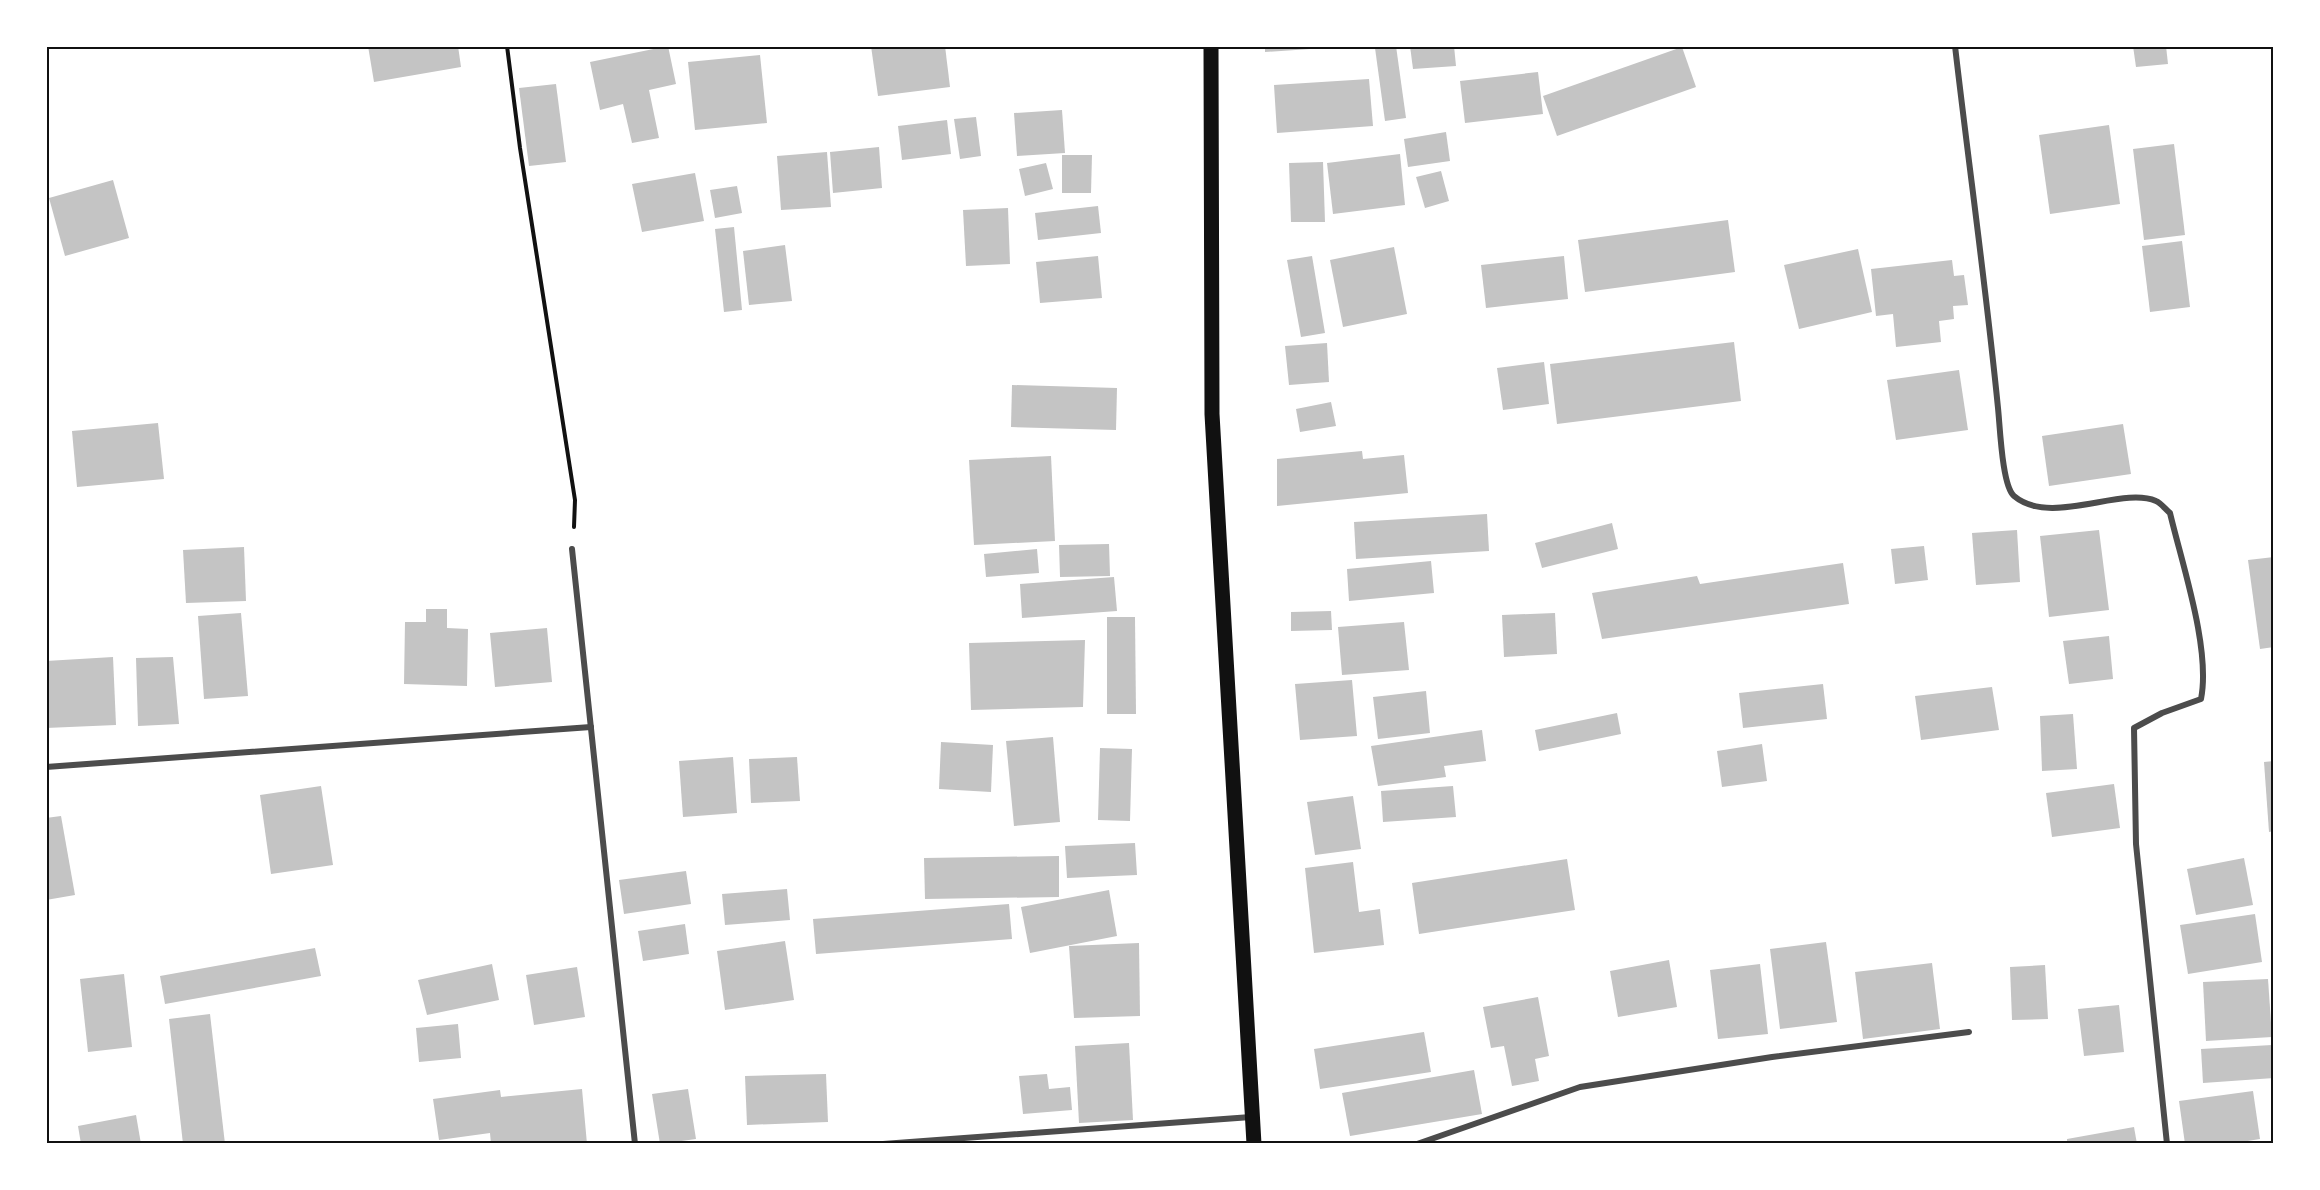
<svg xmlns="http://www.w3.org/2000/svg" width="2320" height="1190" viewBox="0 0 2320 1190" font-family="Jost,sans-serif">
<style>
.building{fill:#c4c4c4}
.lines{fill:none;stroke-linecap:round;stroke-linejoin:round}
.path{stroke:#111;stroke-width:4}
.minor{stroke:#4c4c4c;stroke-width:6}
.primary{stroke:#111;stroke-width:15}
.neatline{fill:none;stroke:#111;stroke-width:2}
</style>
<rect width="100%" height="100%" fill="#fff"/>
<g class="building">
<path d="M368 46H458L461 67 374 82Z"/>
<path d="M668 46 676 84 649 90 659 138 632 143 623 104 600 110 590 62Z"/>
<path d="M871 46H945L950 87 878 96Z"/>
<path d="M1265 46H1325V48L1265 52Z"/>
<path d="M1396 46 1406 118 1385 121 1375 48Z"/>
<path d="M1410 46H1454L1456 66 1413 69Z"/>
<path d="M2133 46H2166L2168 64 2136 67Z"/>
<path d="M1682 47 1696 87 1557 136 1543 96Z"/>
<path d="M760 55 767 123 695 130 688 62Z"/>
<path d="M1538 72 1543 114 1465 123 1460 81Z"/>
<path d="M1369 79 1373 126 1277 133 1274 85Z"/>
<path d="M556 84 566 162 529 166 519 88Z"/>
<path d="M1062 110 1065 153 1017 156 1014 113Z"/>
<path d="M976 117 981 156 960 159 954 119Z"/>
<path d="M947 120 951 154 902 160 898 126Z"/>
<path d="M2109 125 2120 204 2050 214 2039 135Z"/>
<path d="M1446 132 1450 161 1408 167 1404 139Z"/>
<path d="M2174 144 2185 235 2144 240 2133 149Z"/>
<path d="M879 147 882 188 833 193 830 152Z"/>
<path d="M827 152 831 207 781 210 777 156Z"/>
<path d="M1400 154 1405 205 1333 214 1327 163Z"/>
<path d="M1062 155H1092L1091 193H1062Z"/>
<path d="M1323 162 1325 222H1291L1289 163Z"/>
<path d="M1046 163 1053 189 1025 196 1019 169Z"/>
<path d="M1441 171 1449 201 1425 208 1416 177Z"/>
<path d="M695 173 704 221 642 232 632 184Z"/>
<path d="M113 180 129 238 65 256 49 198Z"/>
<path d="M737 186 742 213 715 218 710 190Z"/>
<path d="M1098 206 1101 233 1038 240 1035 213Z"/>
<path d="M1008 208 1010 264 966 266 963 210Z"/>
<path d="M1728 220 1735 272 1585 292 1578 240Z"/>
<path d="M734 227 742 310 724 312 715 229Z"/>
<path d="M2182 241 2190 307 2150 312 2142 246Z"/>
<path d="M785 245 792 301 749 305 743 251Z"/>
<path d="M1394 247 1407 314 1343 327 1330 260Z"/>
<path d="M1858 249 1872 312 1799 329 1784 265Z"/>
<path d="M1098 256 1102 298 1040 303 1036 262Z"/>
<path d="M1312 256 1325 333 1301 337 1287 260Z"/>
<path d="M1564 256 1568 299 1486 308 1481 265Z"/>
<path d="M1952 260 1954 276 1964 275 1968 305 1953 306 1954 319 1939 321 1941 342 1896 347 1893 314 1876 316 1871 269Z"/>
<path d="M1734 342 1741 401 1557 424 1550 364Z"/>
<path d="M1327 343 1329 382 1289 385 1285 346Z"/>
<path d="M1544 362 1549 404 1503 410 1497 368Z"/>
<path d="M1959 370 1968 430 1896 440 1887 380Z"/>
<path d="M1012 385 1117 388 1116 430 1011 427Z"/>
<path d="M1331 402 1336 426 1300 432 1296 409Z"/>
<path d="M158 423 164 479 77 487 72 431Z"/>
<path d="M2123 424 2131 474 2049 486 2042 436Z"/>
<path d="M1362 451 1363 459 1404 455 1408 493 1277 506V459Z"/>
<path d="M1051 456 1055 541 974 545 969 460Z"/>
<path d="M1487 514 1489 551 1356 559 1354 522Z"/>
<path d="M1612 523 1618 549 1542 568 1535 543Z"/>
<path d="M2017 530 2020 582 1976 585 1972 533Z"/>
<path d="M2099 530 2109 610 2049 617 2040 536Z"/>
<path d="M1109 544 1110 576 1060 577 1059 545Z"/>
<path d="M1924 546 1928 580 1895 584 1891 549Z"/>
<path d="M244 547 246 601 186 603 183 550Z"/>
<path d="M1037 549 1039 573 986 577 984 554Z"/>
<path d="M2274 557V647L2260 649 2248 560Z"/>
<path d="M1431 561 1434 593 1349 601 1347 569Z"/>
<path d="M1843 563 1849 604 1602 639 1592 593 1697 576 1700 584Z"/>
<path d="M1114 577 1117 611 1022 618 1020 584Z"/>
<path d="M426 609H447V628L468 629 467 686 404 684 405 622H426Z"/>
<path d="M1331 611 1332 630 1291 631V612Z"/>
<path d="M241 613 248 696 204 699 198 616Z"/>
<path d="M1555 613 1557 654 1504 657 1502 615Z"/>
<path d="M1107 617H1135L1136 714H1107Z"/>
<path d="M1404 622 1409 670 1342 675 1338 627Z"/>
<path d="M547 628 552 682 495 687 490 633Z"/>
<path d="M2109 636 2113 679 2069 684 2063 641Z"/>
<path d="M1085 640 1083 707 971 710 969 643Z"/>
<path d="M113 657 116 725 46 728V661Z"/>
<path d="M173 657 179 724 138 726 136 658Z"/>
<path d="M1352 680 1357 736 1300 740 1295 684Z"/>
<path d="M1823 684 1827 719 1743 728 1739 693Z"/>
<path d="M1992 687 1999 730 1921 740 1915 696Z"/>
<path d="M1426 691 1430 733 1378 739 1373 697Z"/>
<path d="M1617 713 1621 734 1539 751 1535 730Z"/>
<path d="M2073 714 2077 769 2042 771 2040 716Z"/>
<path d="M1482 730 1486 761 1444 766 1446 777 1378 786 1371 746Z"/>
<path d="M1053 737 1060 822 1014 826 1006 741Z"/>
<path d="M941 742 993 745 991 792 939 789Z"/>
<path d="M1762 744 1767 781 1722 787 1717 751Z"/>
<path d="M1100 748 1132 749 1130 821 1098 820Z"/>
<path d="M733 757 737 813 683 817 679 761Z"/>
<path d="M797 757 800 801 751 803 749 759Z"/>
<path d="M2274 761V831L2269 832 2264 762Z"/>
<path d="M2114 784 2120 828 2052 837 2046 793Z"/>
<path d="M321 786 333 865 271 874 260 795Z"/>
<path d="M1453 786 1456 817 1383 822 1381 791Z"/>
<path d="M1353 796 1361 849 1315 855 1307 802Z"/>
<path d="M61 816 75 895 46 900V818Z"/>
<path d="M1135 843 1137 875 1067 878 1065 846Z"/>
<path d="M1059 856V897L925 899 924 858Z"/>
<path d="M2244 858 2253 905 2196 915 2187 869Z"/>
<path d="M1567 859 1575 910 1419 934 1412 883Z"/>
<path d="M1353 862 1359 912 1380 909 1384 945 1314 953 1305 868Z"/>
<path d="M686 871 691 904 624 914 619 880Z"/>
<path d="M787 889 790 920 725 925 722 894Z"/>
<path d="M1109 890 1117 936 1030 953 1021 907Z"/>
<path d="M1009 904 1012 939 816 954 813 919Z"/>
<path d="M2255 914 2262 962 2188 974 2180 925Z"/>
<path d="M685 924 689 954 643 961 638 931Z"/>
<path d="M785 941 794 1000 725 1010 717 951Z"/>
<path d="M1826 942 1837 1022 1780 1029 1770 949Z"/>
<path d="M1139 943 1140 1016 1074 1018 1069 946Z"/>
<path d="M315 948 321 976 165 1004 160 976Z"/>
<path d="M1669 960 1677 1007 1618 1017 1610 971Z"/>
<path d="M1932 963 1940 1029 1863 1039 1855 972Z"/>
<path d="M492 964 499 1000 427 1015 418 980Z"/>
<path d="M1760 964 1768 1034 1718 1039 1710 970Z"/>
<path d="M2045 965 2048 1019 2012 1020 2010 967Z"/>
<path d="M577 967 585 1017 534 1025 526 975Z"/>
<path d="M124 974 132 1047 88 1052 80 979Z"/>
<path d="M2268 979 2272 1037 2206 1041 2203 982Z"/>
<path d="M1538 997 1549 1056 1535 1059 1539 1081 1512 1086 1504 1046 1491 1048 1483 1007Z"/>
<path d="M2119 1005 2124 1052 2084 1056 2078 1009Z"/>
<path d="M210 1014 225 1144H183L169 1019Z"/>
<path d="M458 1024 461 1058 419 1062 416 1028Z"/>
<path d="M1424 1032 1431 1072 1320 1089 1314 1049Z"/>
<path d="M1129 1043 1133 1120 1079 1123 1075 1046Z"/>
<path d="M2272 1045 2274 1078 2203 1083 2201 1049Z"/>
<path d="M1474 1070 1482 1114 1350 1136 1342 1093Z"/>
<path d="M826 1074 828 1122 747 1125 745 1076Z"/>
<path d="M1047 1074 1049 1089 1070 1087 1072 1110 1023 1114 1019 1076Z"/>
<path d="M582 1089 587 1144H491L490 1133 439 1140 433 1099 500 1090 501 1097Z"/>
<path d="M688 1089 696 1139 660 1144 652 1094Z"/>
<path d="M2253 1091 2260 1139 2229 1144H2185L2179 1101Z"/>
<path d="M136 1115 141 1144H81L78 1126Z"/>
<path d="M2134 1127 2137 1144H2067V1139Z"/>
</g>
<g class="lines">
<path class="path" d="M507 46 520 148 575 500 574 527"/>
<g class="minor">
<path d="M1955 46C1969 167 1986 287 1998 408 2000 426 2002 486 2014 496 2051 527 2121 486 2156 501 2161 503 2166 510 2170 513 2182 564 2211 649 2201 699L2162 713 2134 728 2136 844 2167 1144"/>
<path d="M46 515V524"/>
<path d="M572 549 635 1144"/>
<path d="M46 767 591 727"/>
<path d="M883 1144 1251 1117"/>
<path d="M1417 1144 1580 1087 1772 1057 1969 1032"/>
</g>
<path class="primary" d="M1211 46 1212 414 1254 1144"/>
</g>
<rect width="2320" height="1190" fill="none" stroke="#ffffff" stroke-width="96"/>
<rect x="48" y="48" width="2224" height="1094" class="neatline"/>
</svg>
